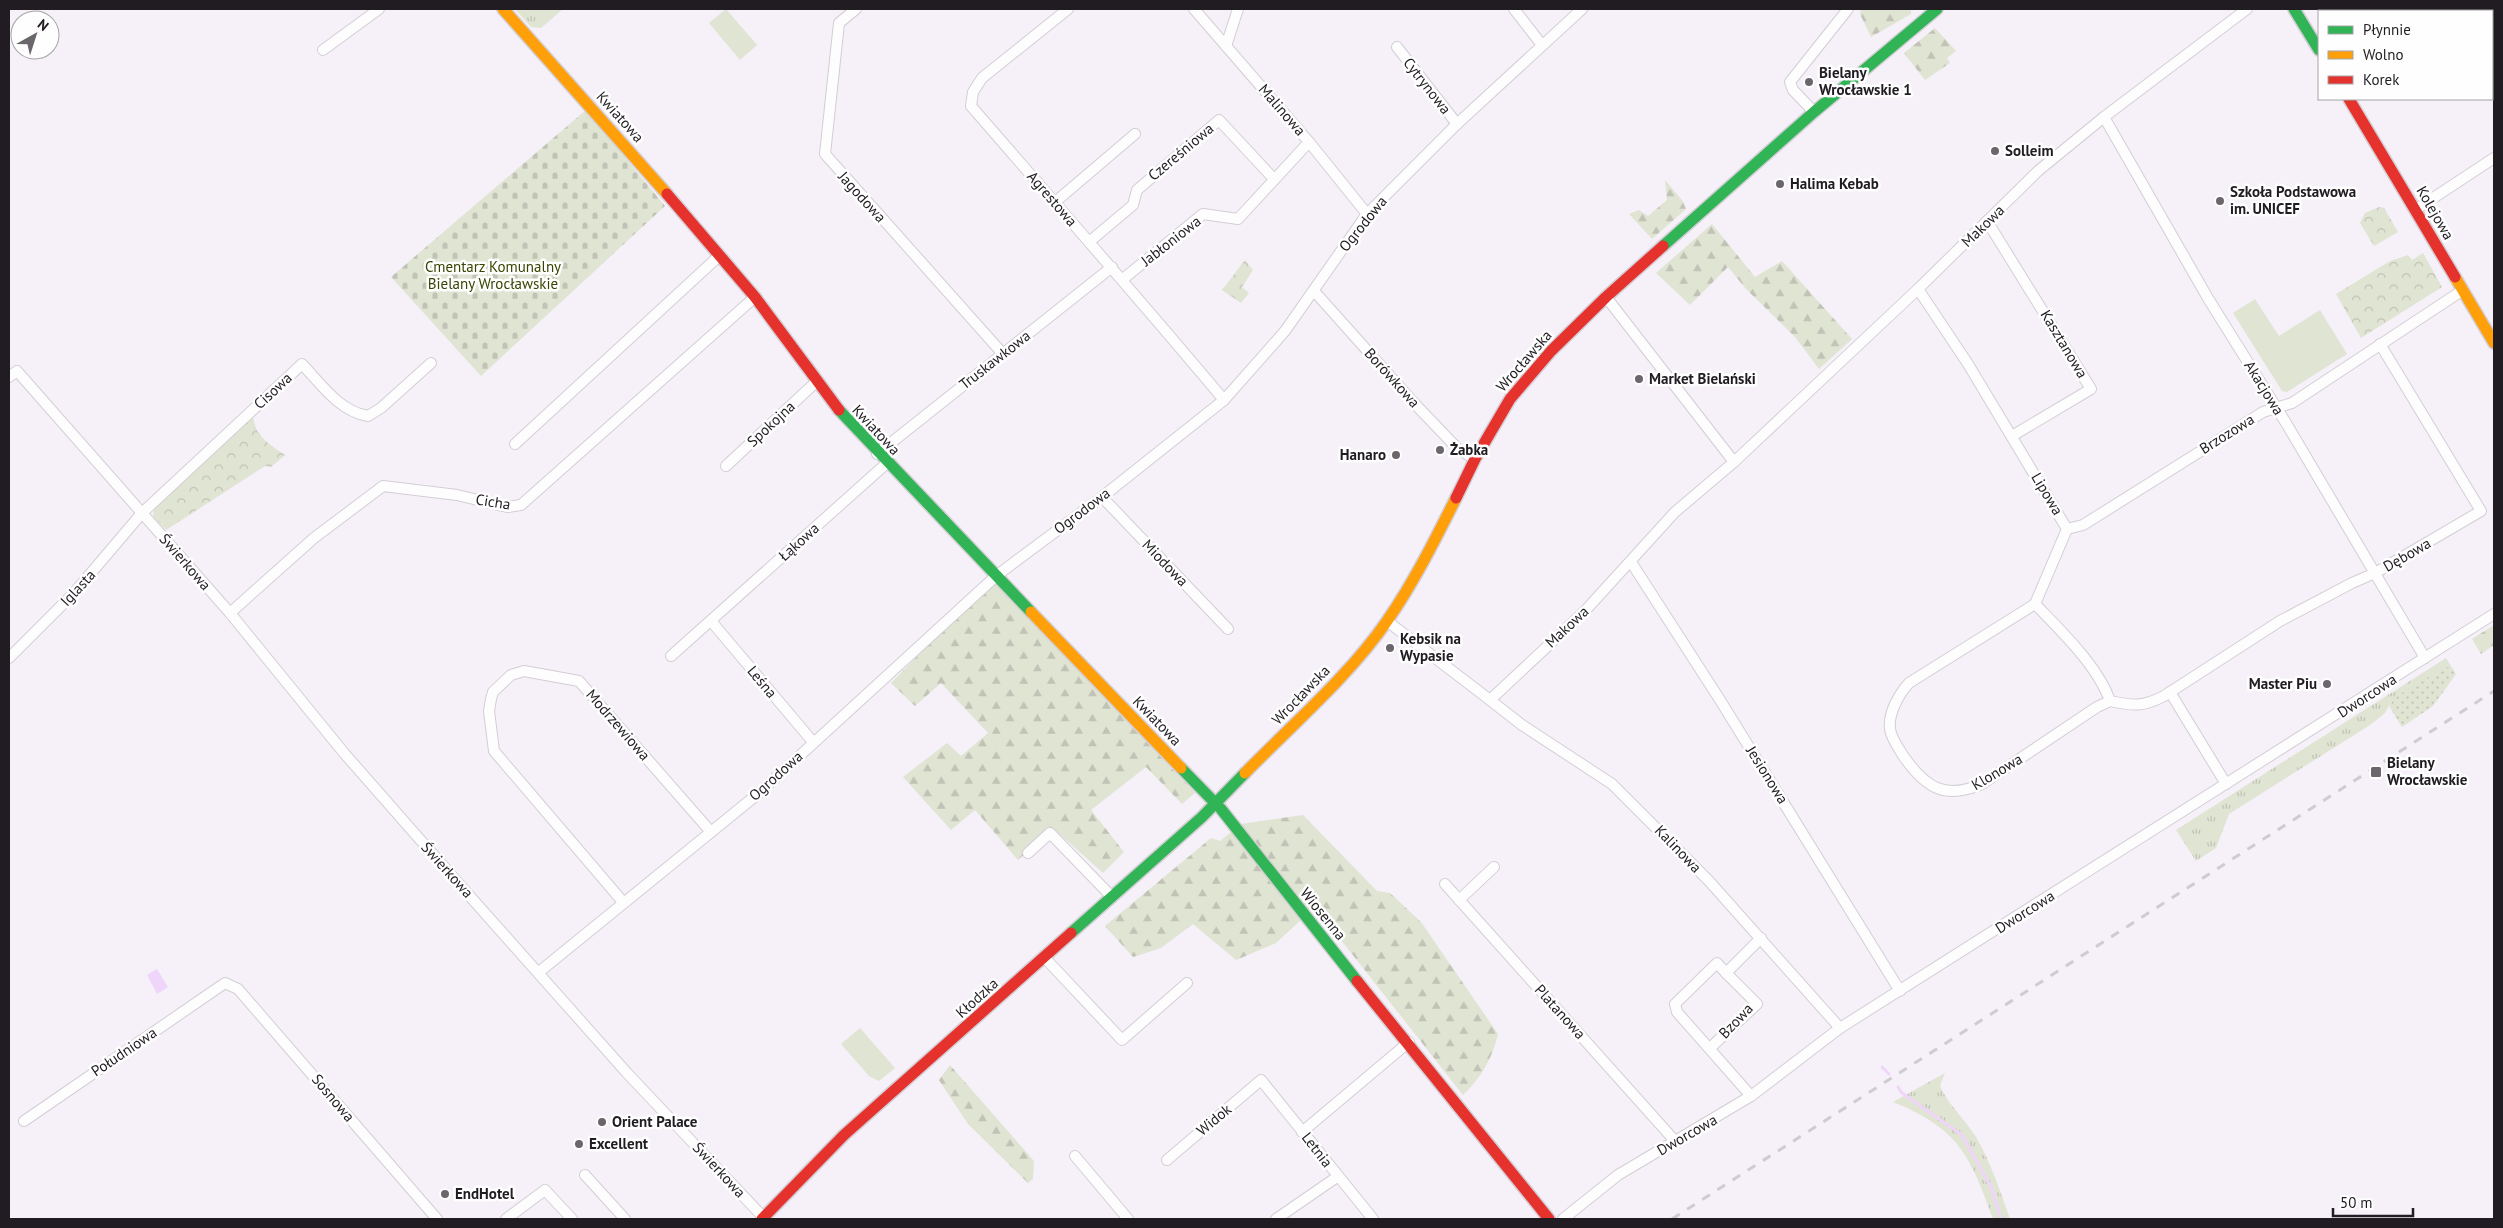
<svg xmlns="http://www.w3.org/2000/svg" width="2503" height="1228" viewBox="0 0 2503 1228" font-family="'PT Sans',sans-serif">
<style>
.grass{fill:url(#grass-tufts)}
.forest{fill:url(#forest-firs)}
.cemetery{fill:url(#cemetery-stones)}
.park{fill:url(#park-crowns)}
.garden{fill:url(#garden-dots)}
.pitch{fill:#e0e4d3}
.water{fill:#f0d5fa}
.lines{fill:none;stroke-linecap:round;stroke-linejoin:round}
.stream{stroke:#f0d5fa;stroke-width:3}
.street-casing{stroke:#d3ced5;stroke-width:12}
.fast-casing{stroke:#d3ced5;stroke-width:14}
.slow-casing{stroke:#d3ced5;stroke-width:14}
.jam-casing{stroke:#d3ced5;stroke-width:14}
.street{stroke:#fefdfe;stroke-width:10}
.fast{stroke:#30b455;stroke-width:11}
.slow{stroke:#ff9f0a;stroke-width:11}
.jam{stroke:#e5322d;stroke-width:11}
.rail{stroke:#cecccf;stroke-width:3;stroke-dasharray:9 9;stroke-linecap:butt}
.poi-dot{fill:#6b666c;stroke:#fefefe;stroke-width:2}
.labels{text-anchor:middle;stroke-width:5;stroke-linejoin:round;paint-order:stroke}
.poi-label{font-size:15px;font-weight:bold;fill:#201c21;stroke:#fefefe;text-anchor:start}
.street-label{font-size:15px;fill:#201c21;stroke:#fefefe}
.park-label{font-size:15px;fill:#374401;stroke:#fefefe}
</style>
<defs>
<pattern id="grass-tufts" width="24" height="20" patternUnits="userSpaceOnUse" patternTransform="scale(1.25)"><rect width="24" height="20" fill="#e0e4d3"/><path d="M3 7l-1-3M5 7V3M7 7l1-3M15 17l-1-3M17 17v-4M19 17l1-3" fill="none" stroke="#c0c3b5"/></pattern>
<pattern id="forest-firs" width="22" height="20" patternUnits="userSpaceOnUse" patternTransform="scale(1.25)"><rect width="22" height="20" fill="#e0e4d3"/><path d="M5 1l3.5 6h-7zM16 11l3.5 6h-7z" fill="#c0c3b5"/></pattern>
<pattern id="cemetery-stones" width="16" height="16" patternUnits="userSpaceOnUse" patternTransform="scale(1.25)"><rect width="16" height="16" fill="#e0e4d3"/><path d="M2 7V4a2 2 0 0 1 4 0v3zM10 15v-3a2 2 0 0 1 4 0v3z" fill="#c0c3b5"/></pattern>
<pattern id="park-crowns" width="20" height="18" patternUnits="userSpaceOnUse" patternTransform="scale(1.25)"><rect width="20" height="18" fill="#e0e4d3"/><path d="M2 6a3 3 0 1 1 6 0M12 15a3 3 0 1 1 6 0" fill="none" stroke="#c0c3b5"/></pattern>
<pattern id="garden-dots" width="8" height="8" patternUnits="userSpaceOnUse" patternTransform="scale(1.25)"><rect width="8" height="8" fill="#e0e4d3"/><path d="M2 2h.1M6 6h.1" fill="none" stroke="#c0c3b5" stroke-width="1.8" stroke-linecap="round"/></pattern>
</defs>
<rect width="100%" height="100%" fill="#f6f0f8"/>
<g class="grass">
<path d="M515 9H563L541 28 531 27Z"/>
<path d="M2446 658 2451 666 2412 688 2391 702 2385 713 2370 725 2229 814 2216 848 2196 861 2176 830Z"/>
<path d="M1945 1073 1940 1086C1949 1106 1965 1119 1976 1137 1991 1163 2000 1191 2010 1219H1993C1970 1155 1959 1129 1893 1102Z"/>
</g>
<g class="forest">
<path d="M1861 9H1911V14L1871 37 1860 14Z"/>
<path d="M1935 28 1956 51 1947 58 1950 63 1925 80 1904 53Z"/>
<path d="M1665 180 1682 200 1686 209 1652 239 1629 214 1639 210 1648 216 1667 200Z"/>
<path d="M1712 224 1755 277 1782 261 1852 339 1819 369 1795 337 1746 289 1728 267 1690 305 1656 273Z"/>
<path d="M992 580 1195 793 1182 804 1146 767 1091 810 1124 852 1103 873 1053 828 1018 860 975 810 951 830 903 777 947 743 961 756 988 733 941 683 915 706 891 683Z"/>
<path d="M2494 625V645L2481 654 2472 639Z"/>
<path d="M1303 815 1377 891 1390 893 1421 922 1498 1034C1492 1059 1481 1078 1463 1095L1315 907 1276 943 1236 960 1193 924 1161 948 1133 957 1105 926 1211 838 1220 841 1241 824Z"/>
<path d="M950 1065 1034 1161 1033 1179 1028 1183 968 1124 939 1080Z"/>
</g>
<path class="cemetery" d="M586 110 665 206 481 376 391 277Z"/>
<g class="park">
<path d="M2379 207 2384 208 2398 232 2374 246 2360 223 2365 213Z"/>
<path d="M2423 253 2442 287 2361 338 2336 294 2390 261 2408 255 2412 260Z"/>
<path d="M1245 260 1253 270 1242 287 1249 293 1241 303 1222 290Z"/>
<path d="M253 414C254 436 268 443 285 455L271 467 265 466 166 530 153 516 155 505Z"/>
</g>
<path class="garden" d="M2451 666 2456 674 2433 706 2402 727 2389 706C2397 691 2435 674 2451 666Z"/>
<g class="pitch">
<path d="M726 9 757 45 740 60 709 23Z"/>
<path d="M2255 299 2279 336 2320 310 2347 354 2287 392 2282 391 2233 313Z"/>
<path d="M860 1028 895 1068 879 1081 869 1076 841 1044Z"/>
</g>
<path class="water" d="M157 969 168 987 157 994 147 975Z"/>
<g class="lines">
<g class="stream">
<path d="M1882 1067 1889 1074"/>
<path d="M1898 1087 1902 1093 1962 1135 1991 1187 2001 1219"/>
</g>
<defs>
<g id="street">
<path d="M856 9 839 23 825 154 1003 354"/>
<path d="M1068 9 982 78 973 92 971 106C1056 204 1141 301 1224 400"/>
<path d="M1194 9 1309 142 1367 214"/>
<path d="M1514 9 1542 45"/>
<path d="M1226 46 1238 9"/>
<path d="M1397 47 1457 124"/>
<path d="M323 50 379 9"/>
<path d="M1814 112 1793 90 1790 82 1848 9"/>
<path d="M2104 117 2209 300 2286 423 2425 658"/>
<path d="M1054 203 1135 134"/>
<path d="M2415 210 2494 158"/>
<path d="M1987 221 2091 389 2012 436"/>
<path d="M1089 242 1133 205 1137 190 1219 120 1274 179"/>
<path d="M1123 279 1203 214 1238 219 1309 142"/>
<path d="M1918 289 1968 364 2067 529 2035 604C2060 630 2098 666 2110 701 2133 706 2143 707 2164 696L2280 621 2352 583 2375 573 2481 511 2380 344"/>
<path d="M1314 291 1414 403 1458 449 1475 459"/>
<path d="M1606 297 1734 462"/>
<path d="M9 377 17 371 230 613 344 753 459 884 627 1073 764 1218"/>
<path d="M515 444 719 256"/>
<path d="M877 454 1112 267"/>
<path d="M726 466 816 382"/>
<path d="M1102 497 1228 629"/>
<path d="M2067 529 2083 525 2263 412 2292 403 2463 290"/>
<path d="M1631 562 1720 700 1900 991"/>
<path d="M2035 604 1909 683C1899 694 1888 713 1890 729 1891 738 1899 749 1904 757 1926 788 1945 800 1982 784L2097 707 2110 701"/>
<path d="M230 613 314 538 383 486 457 495 507 507 521 505 755 297"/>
<path d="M711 621 813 742"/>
<path d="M1387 621 1490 700 1584 612 1675 512 1734 462 1918 289 2038 171 2104 117 2247 9"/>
<path d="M671 656 887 463"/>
<path d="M9 658 74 593 142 513 302 364C321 384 339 411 368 416L381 408 431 363"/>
<path d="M2170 692 2226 784"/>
<path d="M1490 700 1522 725 1612 784 1709 881 1840 1028"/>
<path d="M1028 853 1050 833 1112 897"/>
<path d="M1445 884 1675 1141"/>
<path d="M1459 900 1494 867"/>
<path d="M623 902 494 751 489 711 491 699 493 692 511 675 524 671 579 681 711 832"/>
<path d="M1044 957 1122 1040 1187 983"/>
<path d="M539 972 759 793 996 576 1102 497 1224 400 1285 331 1367 214 1457 124 1582 9"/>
<path d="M1710 1048 1757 1004 1726 973"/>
<path d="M1751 1096 1677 1012 1675 1004 1717 963 1726 973 1761 938"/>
<path d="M24 1121 225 983 238 989 437 1219"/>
<path d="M1302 1132 1409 1042"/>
<path d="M1075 1156 1128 1219"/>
<path d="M1167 1160 1261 1080 1373 1219"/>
<path d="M585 1175 625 1219"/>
<path d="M506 1219 545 1190 572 1219"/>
<path d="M1276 1219 1337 1177"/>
<path d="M1563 1219 1618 1175 1751 1096 1840 1028 2494 614"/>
</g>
<g id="fast">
<path d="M2294 9 2319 50"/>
<path d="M1663 246 1814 112 1937 9"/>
<path d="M839 410 1031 612"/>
<path d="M1181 768 1221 809 1357 981"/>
<path d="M1071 933 1202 817 1245 773"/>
</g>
<g id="slow">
<path d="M503 9 667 194"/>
<path d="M2455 277 2494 343"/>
<path d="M1031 612 1181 768"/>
<path d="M1245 773C1291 726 1350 675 1387 621 1414 582 1435 540 1456 498"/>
</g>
<g id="jam">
<path d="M2349 99 2455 277"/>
<path d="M667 194 755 297 839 410"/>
<path d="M1456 498 1475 459 1510 399 1551 351 1606 297 1663 246"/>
<path d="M1357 981 1549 1219"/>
<path d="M762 1219 844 1135 1071 933"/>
</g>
</defs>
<use href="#street" class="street-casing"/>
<use href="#fast" class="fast-casing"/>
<use href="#slow" class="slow-casing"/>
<use href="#jam" class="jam-casing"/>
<use href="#street" class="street"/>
<use href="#fast" class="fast"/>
<use href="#slow" class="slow"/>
<use href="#jam" class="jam"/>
<path class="rail" d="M1672 1219 2494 691"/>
</g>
<g class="poi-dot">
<circle cx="1809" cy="82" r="5"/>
<circle cx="1995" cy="151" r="5"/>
<circle cx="1780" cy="184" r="5"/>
<circle cx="2220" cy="201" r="5"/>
<circle cx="1639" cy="379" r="5"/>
<circle cx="1440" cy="450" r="5"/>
<circle cx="1396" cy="455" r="5"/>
<circle cx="1390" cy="648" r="5"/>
<circle cx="2327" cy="684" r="5"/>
<rect x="2370" y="766" width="12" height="12" rx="2.5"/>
<circle cx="602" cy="1122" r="5"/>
<circle cx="579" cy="1144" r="5"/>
<circle cx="445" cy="1194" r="5"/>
</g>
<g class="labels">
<g class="poi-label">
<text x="1819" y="78">Bielany<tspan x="1819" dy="17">Wrocławskie 1</tspan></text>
<text x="2005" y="156">Solleim</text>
<text x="1790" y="189">Halima Kebab</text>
<text x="2230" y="197">Szkoła Podstawowa<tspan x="2230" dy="17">im. UNICEF</tspan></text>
<text x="1649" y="384">Market Bielański</text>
<text x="1450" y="455">Żabka</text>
<text x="1386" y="460" text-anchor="end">Hanaro</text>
<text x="1400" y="644">Kebsik na<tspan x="1400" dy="17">Wypasie</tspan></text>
<text x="2317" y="689" text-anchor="end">Master Piu</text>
<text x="2387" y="768">Bielany<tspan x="2387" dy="17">Wrocławskie</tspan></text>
<text x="612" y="1127">Orient Palace</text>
<text x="589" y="1149">Excellent</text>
<text x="455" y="1199">EndHotel</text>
</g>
<g class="street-label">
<text transform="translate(1427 86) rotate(52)" y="5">Cytrynowa</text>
<text transform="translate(1282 110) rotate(49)" y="5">Malinowa</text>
<text transform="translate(620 117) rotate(48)" y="5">Kwiatowa</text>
<text transform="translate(1181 152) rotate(-40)" y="5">Czereśniowa</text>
<text transform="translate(862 197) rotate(48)" y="5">Jagodowa</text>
<text transform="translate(1052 199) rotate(49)" y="5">Agrestowa</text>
<text transform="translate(2435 213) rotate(60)" y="5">Kolejowa</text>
<text transform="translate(1363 224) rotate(-51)" y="5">Ogrodowa</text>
<text transform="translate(1983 226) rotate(-44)" y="5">Makowa</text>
<text transform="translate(1171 241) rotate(-38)" y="5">Jabłoniowa</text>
<text transform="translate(2064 344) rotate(59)" y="5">Kasztanowa</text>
<text transform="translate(995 360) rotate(-38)" y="5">Truskawkowa</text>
<text transform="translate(1524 361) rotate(-49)" y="5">Wrocławska</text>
<text transform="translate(1392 378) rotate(48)" y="5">Borówkowa</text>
<text transform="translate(2264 388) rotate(58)" y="5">Akacjowa</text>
<text transform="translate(273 391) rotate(-43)" y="5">Cisowa</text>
<text transform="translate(771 424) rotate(-43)" y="5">Spokojna</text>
<text transform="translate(876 430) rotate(47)" y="5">Kwiatowa</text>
<text transform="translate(2227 434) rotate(-32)" y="5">Brzozowa</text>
<text transform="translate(2047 494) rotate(59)" y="5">Lipowa</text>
<text transform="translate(493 502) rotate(9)" y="5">Cicha</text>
<text transform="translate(1082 511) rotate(-37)" y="5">Ogrodowa</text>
<text transform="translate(799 542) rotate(-42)" y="5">Łąkowa</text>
<text transform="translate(2407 555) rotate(-30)" y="5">Dębowa</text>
<text transform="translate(185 562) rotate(49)" y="5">Świerkowa</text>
<text transform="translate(1165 563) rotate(46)" y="5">Miodowa</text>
<text transform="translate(78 588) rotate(-47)" y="5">Iglasta</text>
<text transform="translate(1567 627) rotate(-43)" y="5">Makowa</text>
<text transform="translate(762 682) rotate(50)" y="5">Leśna</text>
<text transform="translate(1301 695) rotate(-46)" y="5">Wrocławska</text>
<text transform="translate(2367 696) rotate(-33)" y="5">Dworcowa</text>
<text transform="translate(1157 721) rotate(46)" y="5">Kwiatowa</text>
<text transform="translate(618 725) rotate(49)" y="5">Modrzewiowa</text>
<text transform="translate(1997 772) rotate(-31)" y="5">Klonowa</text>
<text transform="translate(1767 775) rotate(58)" y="5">Jesionowa</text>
<text transform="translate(776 776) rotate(-42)" y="5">Ogrodowa</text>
<text transform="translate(1678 849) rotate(46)" y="5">Kalinowa</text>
<text transform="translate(447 870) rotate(48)" y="5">Świerkowa</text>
<text transform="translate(2025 912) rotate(-32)" y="5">Dworcowa</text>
<text transform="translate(1323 914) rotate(51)" y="5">Wiosenna</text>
<text transform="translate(977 998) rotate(-42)" y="5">Kłodzka</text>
<text transform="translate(1560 1012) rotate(48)" y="5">Platanowa</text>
<text transform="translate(1736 1021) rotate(-46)" y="5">Bzowa</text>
<text transform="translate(124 1052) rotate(-34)" y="5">Południowa</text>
<text transform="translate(333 1098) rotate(50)" y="5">Sosnowa</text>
<text transform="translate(1214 1120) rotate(-40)" y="5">Widok</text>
<text transform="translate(1687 1135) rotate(-30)" y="5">Dworcowa</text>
<text transform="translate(1317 1150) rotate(52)" y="5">Letnia</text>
<text transform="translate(719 1170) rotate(47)" y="5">Świerkowa</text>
</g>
<g class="park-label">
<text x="493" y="272">Cmentarz Komunalny<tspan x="493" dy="17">Bielany Wrocławskie</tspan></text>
</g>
</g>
<rect width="2503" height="1228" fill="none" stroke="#201c21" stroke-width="20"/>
<rect x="2318" y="10" width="175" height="90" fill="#fefefe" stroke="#a5a4a6"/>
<rect x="2328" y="26" width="25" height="8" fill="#30b455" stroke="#a5a4a6"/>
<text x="2363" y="35" font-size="15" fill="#201c21">Płynnie</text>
<rect x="2328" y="51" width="25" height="8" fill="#ff9f0a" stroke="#a5a4a6"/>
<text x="2363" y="60" font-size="15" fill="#201c21">Wolno</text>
<rect x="2328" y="76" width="25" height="8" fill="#e5322d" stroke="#a5a4a6"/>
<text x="2363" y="85" font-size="15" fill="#201c21">Korek</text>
<g transform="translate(35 35) rotate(39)"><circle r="24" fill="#fefefe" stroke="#a5a4a6"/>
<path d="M0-4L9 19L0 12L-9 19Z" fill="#6b666c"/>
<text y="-8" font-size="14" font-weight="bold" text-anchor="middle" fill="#201c21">N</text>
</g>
<path d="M2333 1208v8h80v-8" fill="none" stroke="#201c21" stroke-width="2.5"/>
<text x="2340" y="1208" font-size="15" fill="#201c21" stroke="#fefefe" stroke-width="4" paint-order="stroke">50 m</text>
</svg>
